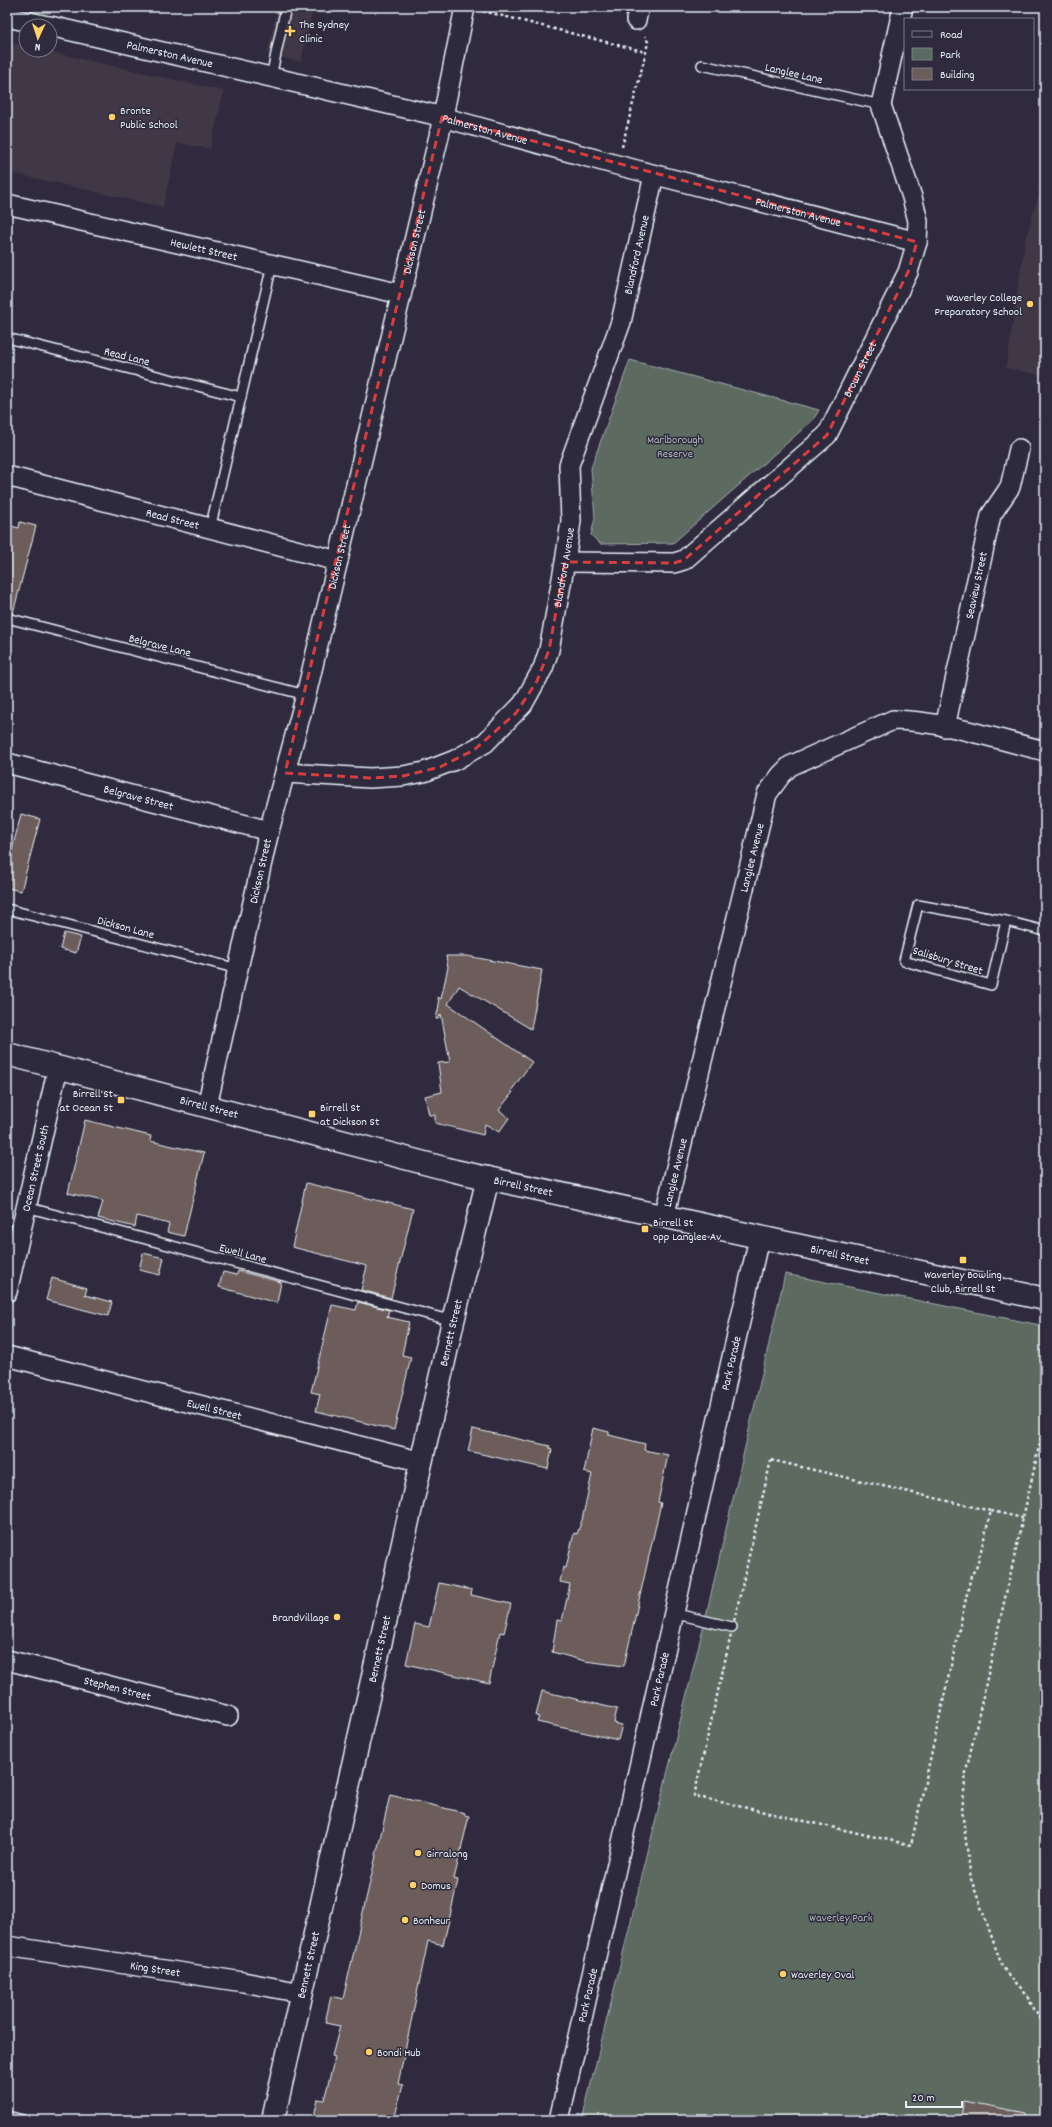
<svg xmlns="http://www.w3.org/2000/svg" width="1052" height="2127" viewBox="0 0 1052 2127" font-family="Dekko,sans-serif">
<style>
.built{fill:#413946}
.park{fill:#5b6a61;stroke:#a2aeac}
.building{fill:#6c5d5a;stroke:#e8f1f8}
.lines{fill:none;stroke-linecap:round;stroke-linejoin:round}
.service-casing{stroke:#e8f1f8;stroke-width:12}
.minor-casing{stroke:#e8f1f8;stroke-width:22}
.secondary-casing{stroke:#e8f1f8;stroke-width:25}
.path{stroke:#e8f1f8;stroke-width:2.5;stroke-dasharray:3 3;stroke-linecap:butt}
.service{stroke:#2f2a3d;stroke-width:9}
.minor{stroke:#2f2a3d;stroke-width:19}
.secondary{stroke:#2f2a3d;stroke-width:22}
.marked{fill:none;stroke:#d83c3d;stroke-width:3;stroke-dasharray:8 5;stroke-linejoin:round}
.poi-dot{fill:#ffd166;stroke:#2f2a3d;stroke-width:1.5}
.labels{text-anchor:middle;stroke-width:3;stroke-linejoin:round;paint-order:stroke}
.poi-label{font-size:12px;fill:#e8f1f8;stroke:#2f2a3d;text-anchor:start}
.street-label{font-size:12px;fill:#e8f1f8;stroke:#2f2a3d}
.park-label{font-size:12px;fill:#b0bbbc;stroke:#2f2a3d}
</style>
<rect width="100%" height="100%" fill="#2f2a3d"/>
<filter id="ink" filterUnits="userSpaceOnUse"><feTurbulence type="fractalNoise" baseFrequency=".025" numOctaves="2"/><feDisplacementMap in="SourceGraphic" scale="8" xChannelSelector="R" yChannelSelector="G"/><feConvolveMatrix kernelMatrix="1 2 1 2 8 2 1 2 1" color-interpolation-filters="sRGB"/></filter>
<g filter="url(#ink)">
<g class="built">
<path d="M278 7H313L301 62 267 54Z"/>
<path d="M7 42 26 46V50H42L224 91 210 149 177 143 163 207 7 172Z"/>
<path d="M1045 174V376L1006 368 1025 241Z"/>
</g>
<g class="park">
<path d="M630 360 819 410 813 420 673 543 600 544 591 535 595 518 591 468Z"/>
<path d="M785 1274 1045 1326V2120H582L705 1620Z"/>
</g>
<g class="building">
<path d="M20 522 36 526 13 613 7 612V525L19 528Z"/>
<path d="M21 814 40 819 21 891 7 888V870Z"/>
<path d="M64 933 81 937 76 953 60 949Z"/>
<path d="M446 956H467L542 970 531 1029 459 986 448 1004 532 1062 511 1091 513 1092 499 1110 509 1118 499 1132 485 1124 483 1135 435 1123V1115H429L425 1096 442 1092 438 1063 450 1062 441 1014 438 1019H436L439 1005 438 997 441 999 448 967Z"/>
<path d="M85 1120 151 1136 150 1141 204 1153 184 1236 167 1232 169 1224 137 1216 135 1227 98 1218 103 1201 68 1193Z"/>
<path d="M306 1183 413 1209 391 1298 361 1290 367 1266 292 1247Z"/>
<path d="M143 1253 164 1258 160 1275 139 1270Z"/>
<path d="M238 1271 281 1282 277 1303 219 1287 223 1272 237 1275Z"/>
<path d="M52 1278 87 1288 85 1295 112 1302 108 1316 46 1300Z"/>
<path d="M358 1302 389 1310 387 1317 409 1322 402 1355 411 1357 394 1430 316 1411 320 1394 311 1392 332 1305 356 1310Z"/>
<path d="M593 1428 609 1432V1435L645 1444 644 1450 668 1455 658 1502 661 1503 624 1666 585 1661 552 1652 557 1620 562 1621 570 1584 560 1582 563 1567 566 1568 574 1533 577 1534 582 1520 592 1474 584 1472Z"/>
<path d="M473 1429 550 1446 549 1448 552 1449 548 1469 468 1451Z"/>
<path d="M439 1583 472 1590 471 1595 511 1604 504 1633 500 1632 489 1683 406 1664 415 1624 429 1627Z"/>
<path d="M542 1691 617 1709 614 1723 622 1725 618 1740 537 1722 539 1717 536 1716Z"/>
<path d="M390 1795 465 1813 464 1815 469 1816 454 1879 458 1880 450 1916 443 1945 428 1941 398 2084 403 2085 394 2120H313L318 2099 324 2100 335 2057 332 2056 340 2026 325 2023 331 1996 343 1999Z"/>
<path d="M964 2101 1026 2113 1025 2120H960Z"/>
</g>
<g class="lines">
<defs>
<g id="service">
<path d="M702 65 881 105"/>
<path d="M271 77 286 7"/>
<path d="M7 338 241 397"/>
<path d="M210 529 272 265"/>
<path d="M7 618 306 695"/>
<path d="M7 909 238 969"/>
<path d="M1006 921 991 985 904 961 918 905 1006 921 1045 931"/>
<path d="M26 1207 453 1321"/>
<path d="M672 1613 732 1627"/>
<path d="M7 2116 23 2120"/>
</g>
<g id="minor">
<path d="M7 17 48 26"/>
<path d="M636 20 639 7"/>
<path id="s1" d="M50 26 431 114 617 165 917 242"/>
<path id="s2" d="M7 204 401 294"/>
<path id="s3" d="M7 476 338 561"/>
<path id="s4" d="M565 562 674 563 684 560 827 435 908 272 917 242 918 221 912 197 881 105 903 7"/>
<path id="s5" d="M945 727 991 515 1010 487 1019 449"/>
<path id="s6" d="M7 763 269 831"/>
<path id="s7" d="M285 773 370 778 403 776 424 772 455 760 485 743 523 704 543 668 549 650 565 562 571 521 569 465 621 322 654 175"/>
<path id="s8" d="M207 1106 269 831 306 695 439 136 465 7"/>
<path id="s9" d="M664 1217 767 794 781 775 790 766 893 720C944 721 995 739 1045 751"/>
<path id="s10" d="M7 1292 58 1067"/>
<path id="s11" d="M7 1356 422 1462"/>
<path id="s12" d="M7 1660 228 1716"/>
<path id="s13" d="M7 1946 243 1982 302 1993"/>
<path id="s14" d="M559 2120 759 1238"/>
</g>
<g id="secondary">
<path id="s15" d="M7 1054 455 1171 1045 1299"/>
<path id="s16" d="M273 2120 453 1321 488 1178"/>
</g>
</defs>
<use href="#service" class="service-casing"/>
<use href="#minor" class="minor-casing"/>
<use href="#secondary" class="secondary-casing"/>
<g class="path">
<path d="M483 11 646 52"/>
<path d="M622 147 646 52 648 42 645 36"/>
<path d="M1045 1420 966 1772 962 1811 971 1879 1002 1966 1016 1985 1028 1997 1045 2027"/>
<path d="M771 1460 991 1511 977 1566 971 1576 911 1845 694 1796Z"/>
<path d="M991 1511 1023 1518"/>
</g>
<use href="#service" class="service"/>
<use href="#minor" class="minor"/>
<use href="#secondary" class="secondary"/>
</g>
</g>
<path class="marked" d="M442 117 917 242 908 272 827 435 684 560 674 563 565 562 549 650 537 681 516 713 474 750 440 767 403 776 370 778 285 773Z"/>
<g class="poi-dot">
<path d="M288 25h4v4h4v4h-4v4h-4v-4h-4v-4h4z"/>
<circle cx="112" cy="117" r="4"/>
<circle cx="1030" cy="304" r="4"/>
<rect x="117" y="1096" width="8" height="8" rx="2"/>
<rect x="308" y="1110" width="8" height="8" rx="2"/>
<rect x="641" y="1225" width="8" height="8" rx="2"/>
<rect x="959" y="1256" width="8" height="8" rx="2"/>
<circle cx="337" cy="1617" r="4"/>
<circle cx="418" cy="1853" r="4"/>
<circle cx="413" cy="1885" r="4"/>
<circle cx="405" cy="1920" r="4"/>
<circle cx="783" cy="1974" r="4"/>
<circle cx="369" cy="2052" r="4"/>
</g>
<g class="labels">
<g class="poi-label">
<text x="299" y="28">The Sydney<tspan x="299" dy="14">Clinic</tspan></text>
<text x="120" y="114">Bronte<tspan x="120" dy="14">Public School</tspan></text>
<text x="1022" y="301" text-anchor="end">Waverley College<tspan x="1022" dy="14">Preparatory School</tspan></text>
<text x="113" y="1097" text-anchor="end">Birrell St<tspan x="113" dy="14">at Ocean St</tspan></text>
<text x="320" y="1111">Birrell St<tspan x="320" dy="14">at Dickson St</tspan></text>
<text x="653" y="1226">Birrell St<tspan x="653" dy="14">opp Langlee Av</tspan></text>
<text x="963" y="1278" text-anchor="middle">Waverley Bowling<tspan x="963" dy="14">Club, Birrell St</tspan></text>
<text x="329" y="1621" text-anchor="end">BrandVillage</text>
<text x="426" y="1857">Girralong</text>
<text x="421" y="1889">Domus</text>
<text x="413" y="1924">Bonheur</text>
<text x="791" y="1978">Waverley Oval</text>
<text x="377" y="2056">Bondi Hub</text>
</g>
<g class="street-label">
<text dy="4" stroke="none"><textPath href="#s1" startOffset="123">Palmerston Avenue</textPath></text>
<text transform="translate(794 73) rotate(13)" y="4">Langlee Lane</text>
<text dy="4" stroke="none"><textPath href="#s1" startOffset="447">Palmerston Avenue</textPath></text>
<text dy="4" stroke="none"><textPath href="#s1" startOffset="771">Palmerston Avenue</textPath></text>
<text dy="4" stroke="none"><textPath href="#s8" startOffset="889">Dickson Street</textPath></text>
<text dy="4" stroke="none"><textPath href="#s2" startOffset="202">Hewlett Street</textPath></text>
<text dy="4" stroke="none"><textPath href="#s7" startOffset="730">Blandford Avenue</textPath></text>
<text transform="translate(127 356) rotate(14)" y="4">Read Lane</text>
<text dy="4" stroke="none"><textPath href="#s4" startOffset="383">Brown Street</textPath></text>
<text dy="4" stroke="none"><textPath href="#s3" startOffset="171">Read Street</textPath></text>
<text dy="4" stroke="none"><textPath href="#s8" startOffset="565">Dickson Street</textPath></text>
<text dy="4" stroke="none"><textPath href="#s7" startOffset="406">Blandford Avenue</textPath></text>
<text dy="4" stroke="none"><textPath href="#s5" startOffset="145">Seaview Street</textPath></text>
<text transform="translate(160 645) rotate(14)" y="4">Belgrave Lane</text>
<text dy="4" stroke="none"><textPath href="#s6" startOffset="136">Belgrave Street</textPath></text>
<text dy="4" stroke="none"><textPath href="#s9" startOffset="370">Langlee Avenue</textPath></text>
<text dy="4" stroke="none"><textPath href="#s8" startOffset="241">Dickson Street</textPath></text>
<text transform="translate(126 927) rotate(15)" y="4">Dickson Lane</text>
<text transform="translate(948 960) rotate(17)" y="4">Salisbury Street</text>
<text dy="4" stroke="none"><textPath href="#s15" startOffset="209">Birrell Street</textPath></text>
<text dy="4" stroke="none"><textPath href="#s10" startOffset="127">Ocean Street South</textPath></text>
<text dy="4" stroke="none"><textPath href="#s9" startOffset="46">Langlee Avenue</textPath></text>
<text dy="4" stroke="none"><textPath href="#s15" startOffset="533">Birrell Street</textPath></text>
<text transform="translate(243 1253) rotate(15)" y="4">Ewell Lane</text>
<text dy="4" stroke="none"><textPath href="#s15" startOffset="857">Birrell Street</textPath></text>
<text dy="4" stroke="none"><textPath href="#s16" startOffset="807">Bennett Street</textPath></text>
<text dy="4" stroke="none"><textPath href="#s14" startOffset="776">Park Parade</textPath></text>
<text dy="4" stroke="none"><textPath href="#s11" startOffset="214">Ewell Street</textPath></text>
<text dy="4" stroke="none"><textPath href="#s16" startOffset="483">Bennett Street</textPath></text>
<text dy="4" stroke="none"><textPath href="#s14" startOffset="452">Park Parade</textPath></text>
<text dy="4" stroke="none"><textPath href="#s12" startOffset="114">Stephen Street</textPath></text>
<text dy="4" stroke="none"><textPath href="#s16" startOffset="159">Bennett Street</textPath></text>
<text dy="4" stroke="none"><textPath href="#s13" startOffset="150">King Street</textPath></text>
<text dy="4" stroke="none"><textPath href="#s14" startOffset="128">Park Parade</textPath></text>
</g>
<g class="park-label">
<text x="675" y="443">Marlborough<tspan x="675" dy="14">Reserve</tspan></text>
<text x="841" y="1921">Waverley Park</text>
</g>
</g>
<rect width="1052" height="2127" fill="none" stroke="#2f2a3d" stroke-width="24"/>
<rect x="12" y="12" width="1028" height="2103" fill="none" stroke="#e8f1f8" stroke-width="1.5" filter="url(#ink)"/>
<rect x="904" y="18" width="130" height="72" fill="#2f2a3d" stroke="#797a88"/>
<rect x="912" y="31" width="20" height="6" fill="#2f2a3d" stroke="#797a88"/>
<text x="940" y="38" font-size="12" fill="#e8f1f8">Road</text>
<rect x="912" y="48" width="20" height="12" fill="#5b6a61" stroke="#797a88"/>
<text x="940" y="58" font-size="12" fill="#e8f1f8">Park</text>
<rect x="912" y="68" width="20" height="12" fill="#6c5d5a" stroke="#797a88"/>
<text x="940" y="78" font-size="12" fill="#e8f1f8">Building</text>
<g transform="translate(38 38) rotate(183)"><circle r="19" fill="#2f2a3d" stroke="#797a88"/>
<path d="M0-3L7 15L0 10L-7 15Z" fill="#ffd166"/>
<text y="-6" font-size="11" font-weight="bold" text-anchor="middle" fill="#e8f1f8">N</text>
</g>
<path d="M906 2101v6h56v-6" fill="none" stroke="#e8f1f8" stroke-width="2"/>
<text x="912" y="2101" font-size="12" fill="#e8f1f8" stroke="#2f2a3d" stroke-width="3" paint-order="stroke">20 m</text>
</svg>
